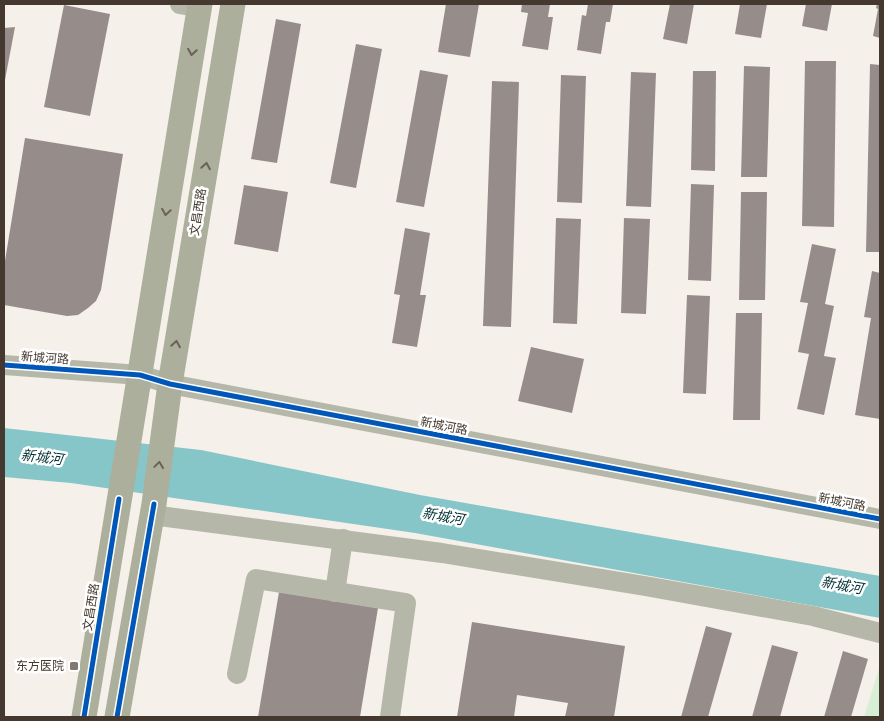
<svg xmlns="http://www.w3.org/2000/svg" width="884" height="721" viewBox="0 0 884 721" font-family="'Playfair Display','Noto Sans SC',serif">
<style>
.green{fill:#d7efd5}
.water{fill:#86c6c8}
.building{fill:#968d8a}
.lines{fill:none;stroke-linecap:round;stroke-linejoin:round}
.minor{stroke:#b5b8a9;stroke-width:20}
.major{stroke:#abaf9b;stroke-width:25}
.cycleway-casing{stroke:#fff;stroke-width:8}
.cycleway{stroke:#0057b8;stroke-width:5}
.oneway{stroke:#696255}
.poi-dot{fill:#837970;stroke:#fff;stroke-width:2}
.labels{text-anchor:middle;stroke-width:5;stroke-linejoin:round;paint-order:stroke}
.street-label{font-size:12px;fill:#45392f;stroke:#fff}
.poi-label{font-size:12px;fill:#45392f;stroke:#fff;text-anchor:end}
.water-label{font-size:14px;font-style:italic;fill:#023134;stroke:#fff}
</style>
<rect width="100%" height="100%" fill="#f6f0ea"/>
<path class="green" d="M880 665V717H864Z"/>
<path class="water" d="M4 428 201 450 420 495 880 576V618L415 533 71 483 4 477Z"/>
<g class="building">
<path d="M446 4H479L470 57 438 52Z"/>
<path d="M522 4H550L548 17H553L548 50 522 46 528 13 521 12Z"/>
<path d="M588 4H613L610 22H606L601 54 577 50 582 15 586 16Z"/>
<path d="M670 4H694L687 44 663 39Z"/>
<path d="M740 4H767L761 38 735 34Z"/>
<path d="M806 4H832L827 31 802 26Z"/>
<path d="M877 4H880V38L873 36 878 9 876 8Z"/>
<path d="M64 5 110 14 90 116 44 107Z"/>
<path d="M276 19 301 24 277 163 251 159Z"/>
<path d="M15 27 5 80H4V28Z"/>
<path d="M356 44 382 49 356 188 330 183Z"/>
<path d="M805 61H836L834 227 802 226Z"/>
<path d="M870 64 880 65V252H866Z"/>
<path d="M744 66 770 67 767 177H741Z"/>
<path d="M420 70 448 75 424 207 396 202Z"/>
<path d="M693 71H716L715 171 691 170Z"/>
<path d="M631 72 656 73 651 207 626 206Z"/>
<path d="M561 75 586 76 582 203 557 202Z"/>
<path d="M492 81 519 82 511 327 483 326Z"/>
<path d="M25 138 123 154 101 290 96 301 88 308 78 315 67 316 4 305V267Z"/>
<path d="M691 184 714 185 711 281 688 280Z"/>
<path d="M244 185 288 192 278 252 234 244Z"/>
<path d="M741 192H767L765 300H739Z"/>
<path d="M556 218 581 219 577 324 553 323Z"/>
<path d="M624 218 650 219 646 314 621 313Z"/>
<path d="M405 228 430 233 420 295H426L417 347 392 343 400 295 394 294Z"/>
<path d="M812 244 836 249 825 304 834 306 824 356 836 358 824 415 797 409 809 354 798 352 808 303 800 302Z"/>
<path d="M872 271 880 273V419L855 415 871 318 864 317Z"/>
<path d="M687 295 710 296 706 394 683 393Z"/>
<path d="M736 313H762L760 420H733Z"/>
<path d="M531 347 584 359 572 413 518 401Z"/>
<path d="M279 592 378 608 360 717H258Z"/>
<path d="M472 622 625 646 614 717H565L568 703 517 695 514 717H457Z"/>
<path d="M706 626 732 633 708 717H681Z"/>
<path d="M772 645 798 652 780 717H752Z"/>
<path d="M843 651 868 659 851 717H824Z"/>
</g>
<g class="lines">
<g class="minor">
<path d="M180 4 199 7"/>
<path d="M4 365 140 375 170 384 880 519"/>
<path d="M152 515 442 553 645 586 813 616 880 633"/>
<path d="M335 592 343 539"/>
<path d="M237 674 256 579 406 603 390 717"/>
</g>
<g class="major">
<path d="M84 717 200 4"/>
<path d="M117 717 154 504 170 384 233 4"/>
</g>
<defs>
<g id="cycleway">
<path d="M4 365 140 375 170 384 880 519"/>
<path d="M84 717 119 499"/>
<path d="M117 717 154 504"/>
</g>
</defs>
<use href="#cycleway" class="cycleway-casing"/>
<use href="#cycleway" class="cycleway"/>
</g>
<defs><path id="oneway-chevron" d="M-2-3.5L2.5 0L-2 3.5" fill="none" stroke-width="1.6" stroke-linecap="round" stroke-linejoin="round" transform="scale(1.25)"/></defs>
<g class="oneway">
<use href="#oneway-chevron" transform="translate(192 52) rotate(99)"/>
<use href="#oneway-chevron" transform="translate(206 166) rotate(-81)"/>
<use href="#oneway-chevron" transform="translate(166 212) rotate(99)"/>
<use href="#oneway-chevron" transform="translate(176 344) rotate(-81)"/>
<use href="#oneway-chevron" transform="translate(159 465) rotate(-82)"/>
</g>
<rect class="poi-dot" x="69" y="661" width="10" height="10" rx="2.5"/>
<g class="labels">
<g class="street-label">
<text transform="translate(198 212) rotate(-81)" y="4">文昌西路</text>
<text transform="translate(45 358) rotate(4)" y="4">新城河路</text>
<text transform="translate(444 426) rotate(11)" y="4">新城河路</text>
<text transform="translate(842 502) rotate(11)" y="4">新城河路</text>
<text transform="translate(91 607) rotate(-81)" y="4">文昌西路</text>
</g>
<g class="poi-label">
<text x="64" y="670">东方医院</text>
</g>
<g class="water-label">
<text transform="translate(42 457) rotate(7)" y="5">新城河</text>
<text transform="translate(443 516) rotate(10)" y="5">新城河</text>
<text transform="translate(842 585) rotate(10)" y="5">新城河</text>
</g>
</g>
<rect width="884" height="721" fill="none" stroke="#45392f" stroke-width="10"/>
</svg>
